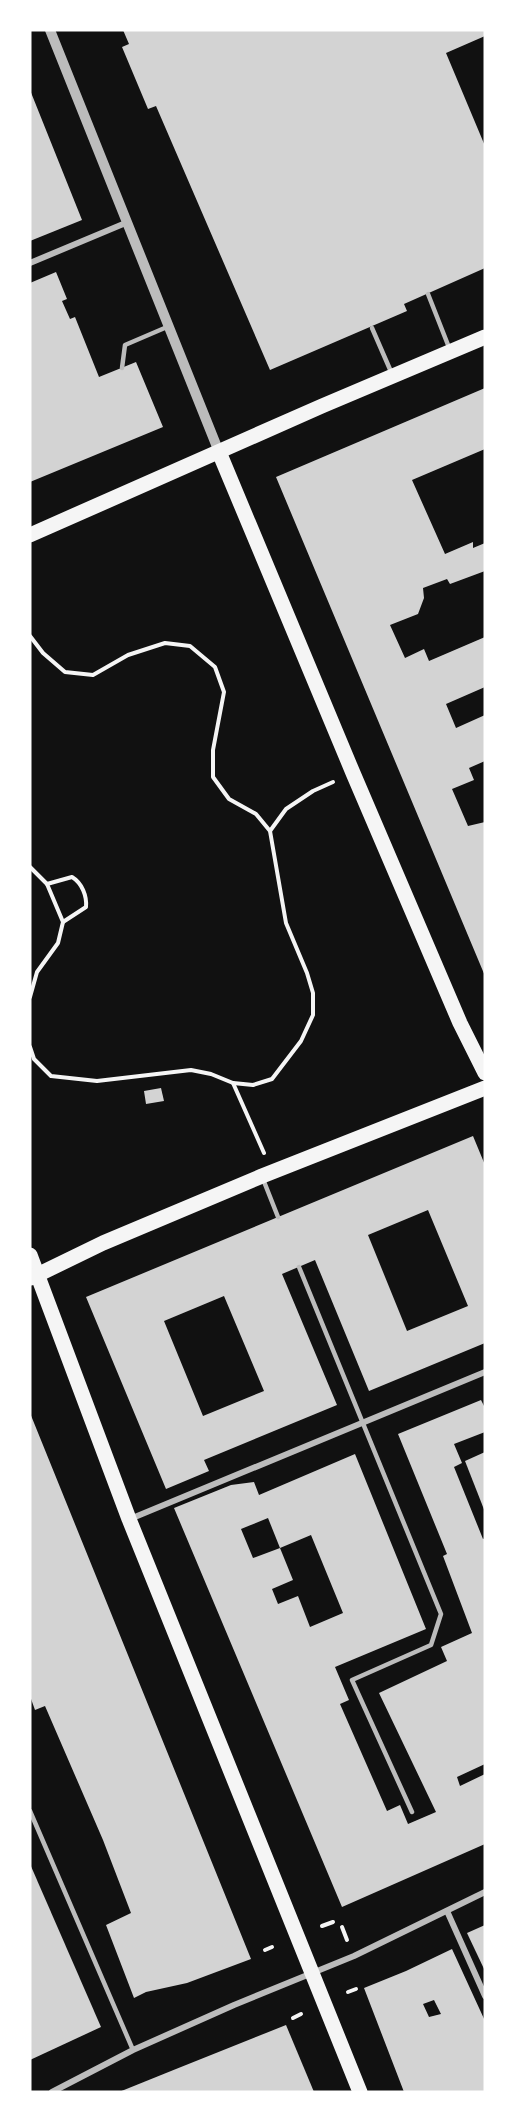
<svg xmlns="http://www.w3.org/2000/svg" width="515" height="2122" viewBox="0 0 515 2122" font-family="Barlow,sans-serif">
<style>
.building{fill:#d3d3d3;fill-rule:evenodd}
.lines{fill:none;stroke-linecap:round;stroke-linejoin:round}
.path{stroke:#f5f5f5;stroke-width:4}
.service{stroke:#bcbcbc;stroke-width:4.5}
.minor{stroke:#bcbcbc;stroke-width:6}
.tertiary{stroke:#bcbcbc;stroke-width:10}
.primary{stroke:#f5f5f5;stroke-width:15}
</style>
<rect width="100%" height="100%" fill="#111"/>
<g class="building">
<path d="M123 30H485V36L446 53 485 146V268L404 304 407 311 270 370 156 106 148 109 122 47 129 44Z"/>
<path d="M30 90 82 220 30 241Z"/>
<path d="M56 272 67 299 62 301 70 319 75 317 99 377 136 362 163 427 30 482V283Z"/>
<path d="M485 388V449L412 480 445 554 473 542V548L485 543V571L450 584 447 579 423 588 424 598 418 614 390 625 405 658 424 649 429 661 485 637V687L446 704 456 728 485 715V761L469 768 474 780 452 789 468 826 485 822V976L276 477Z"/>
<path d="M161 1088 164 1101 146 1104 144 1091Z"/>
<path d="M473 1136 485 1165V1343L369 1391 315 1260 282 1274 337 1405 204 1460 209 1471 166 1489 86 1297ZM428 1210 468 1306 407 1331 368 1235ZM224 1296 264 1391 203 1416 164 1321Z"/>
<path d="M481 1400 485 1408V1432L454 1444 462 1463 454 1467 483 1539 485 1538V1764L457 1777 460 1786 485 1774V1844L342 1907 174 1508 231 1485 254 1482 259 1495 355 1454 426 1629 335 1667 349 1700 340 1704 387 1811 400 1805 408 1824 436 1812 379 1693 447 1661 441 1647 472 1633 443 1556 447 1554 398 1434ZM268 1518 280 1548 311 1535 343 1613 310 1627 298 1596 278 1604 272 1589 293 1580 280 1548 253 1558 241 1529Z"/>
<path d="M30 1413 251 1959 187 1983 146 1992 134 1998 106 1925 131 1913 103 1840 45 1706 35 1710 30 1696Z"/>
<path d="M485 1452V1512L465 1461Z"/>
<path d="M30 1864 101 2027 30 2060Z"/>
<path d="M485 1925V1971L467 1933Z"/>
<path d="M452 1949 485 2021V2092H404L364 1988 406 1971ZM434 2000 441 2014 429 2017 423 2004Z"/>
<path d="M286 2025 314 2092H119L176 2069Z"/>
</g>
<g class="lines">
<g class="path">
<path d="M30 636 43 653 65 672 93 675 128 655 165 643 190 646 215 667 224 692 213 750V777L229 799 256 814 270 831 286 923 307 973 313 993V1015L301 1041 272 1079 253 1085 233 1083 211 1074 191 1070 97 1081 51 1076 34 1059 30 1047"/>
<path d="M270 831 286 809 313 791 333 782"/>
<path d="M30 867 47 884 63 922 58 943 37 972 30 997"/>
<path d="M47 884 72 877C82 883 87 896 86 907L63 922"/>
<path d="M233 1083 264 1153"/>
<path d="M322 1926 333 1922"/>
<path d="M342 1927 347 1940"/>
<path d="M265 1950 272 1947"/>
<path d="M348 1992 356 1989"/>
<path d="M293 2018 301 2014"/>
</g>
<g class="service">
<path d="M428 294 450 350"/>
<path d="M372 328 392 374"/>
<path d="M122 368 125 345 167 327"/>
<path d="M263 1179 278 1217"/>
<path d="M299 1267 441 1614 431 1645 352 1680 412 1812"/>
<path d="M30 1811 133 2050"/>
</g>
<g class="minor">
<path d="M30 263 128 222"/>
<path d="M130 1519 485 1372"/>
<path d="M447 1911 485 1996"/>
<path d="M52 2092 133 2050 234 2005 354 1956 485 1892"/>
</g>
<path class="tertiary" d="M50 30 219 452"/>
<g class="primary">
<path d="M219 452 353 773 460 1023 485 1073"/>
<path d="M30 535 322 406 485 337"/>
<path d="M30 1255 129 1519 360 2092"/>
<path d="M31 1278 103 1243 262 1176 485 1088"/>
</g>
</g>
<rect width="515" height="2122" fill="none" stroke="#ffffff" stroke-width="63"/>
</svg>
